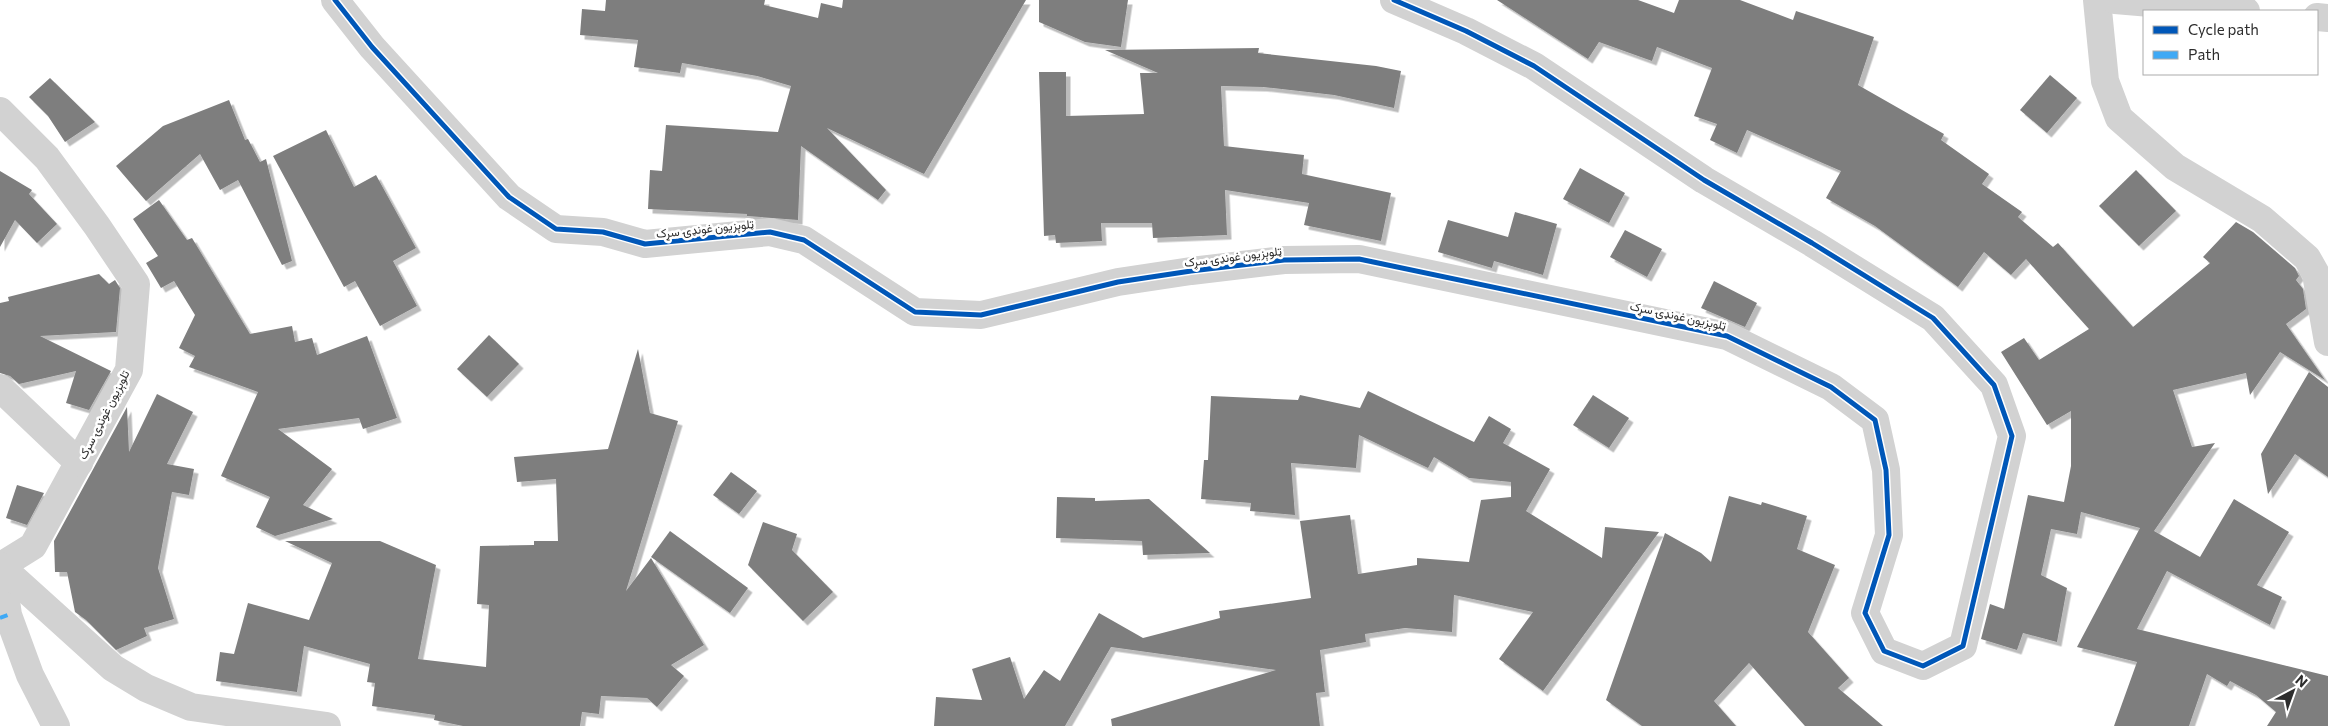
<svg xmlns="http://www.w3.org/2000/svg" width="2328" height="726" viewBox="0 0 2328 726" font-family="Commissioner,Vazirmatn,sans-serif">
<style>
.building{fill:#7e7e7e;filter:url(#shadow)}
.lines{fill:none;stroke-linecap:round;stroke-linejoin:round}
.minor{stroke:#d2d2d2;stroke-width:28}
.quiet{stroke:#3fa9f5;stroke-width:4;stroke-dasharray:8 4;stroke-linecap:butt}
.cycleway-casing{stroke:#fff;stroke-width:8}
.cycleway{stroke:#0057b8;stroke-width:5}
.labels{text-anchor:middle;stroke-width:5;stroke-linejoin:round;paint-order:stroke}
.street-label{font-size:12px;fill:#2d2d2d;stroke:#fff}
</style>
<defs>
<filter id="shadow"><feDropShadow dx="4.5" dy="4.5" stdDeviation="0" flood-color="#0004"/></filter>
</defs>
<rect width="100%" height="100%" fill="#fff"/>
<g class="building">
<path d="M606 0H765L764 5 818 18 821 3 842 8 843 0H1026L924 174 827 128 886 190 878 200 801 146 798 220 747 216V214L648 209 650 170 662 171 666 125 778 132 791 86 757 76 682 63 680 73 634 67 638 40 580 35 582 9 605 11Z"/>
<path d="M1039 0H1128L1121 47 1085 42 1039 22Z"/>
<path d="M1497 0H1638L1674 13 1679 0H1740L1793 20 1796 11 1874 37 1858 85 1944 134 1941 140 1989 174 1982 184 2022 212 2018 217 2053 247 2058 243 2133 327 2210 263 2203 257 2236 222 2253 232 2295 268 2299 276 2296 280 2303 289 2306 309 2286 324 2325 380 2280 352 2250 395 2246 373 2173 390 2192 447 2215 443 2154 531 2200 557 2234 499 2289 532 2257 585 2282 597 2270 625 2167 571 2137 629 2328 676V726H2267L2276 712 2256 695 2230 681 2227 686 2207 674 2189 726H2114L2137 662 2077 647 2140 528 2081 512 2077 534 2051 529 2041 575 2067 588 2057 642 2023 633 2017 650 1981 639 1990 604 2004 609 2028 495 2064 502 2071 466V411L2047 425 2001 352 2024 338 2039 360 2089 329 2026 259 2011 275 1984 252 1958 287 1875 226 1826 198 1841 171 1747 130 1737 153 1710 140 1717 124 1694 116 1712 68 1657 47 1652 61 1599 42 1588 59Z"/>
<path d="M1259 48 1258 53 1376 66 1401 71 1394 108 1334 95 1263 87 1221 86 1224 146 1304 155 1302 174 1391 193 1381 241 1304 225 1309 203 1225 190 1227 235 1153 238 1152 223H1101L1102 241 1056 243 1055 235 1044 236 1039 72H1066V116L1144 114 1140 73H1158L1105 50Z"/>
<path d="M2050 75 2077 98 2047 133 2020 110Z"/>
<path d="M50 78 95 122 65 142 48 116 29 97Z"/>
<path d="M229 100 245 140 248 139 260 162 266 159 292 261 282 265 238 180 220 190 200 154 146 201 116 166 163 126Z"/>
<path d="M326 130 354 187 376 175 416 248 393 261 417 306 380 326 355 281 344 287 273 156Z"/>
<path d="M1580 168 1625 193 1609 223 1563 199Z"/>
<path d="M2136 170 2176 211 2139 246 2099 206Z"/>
<path d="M0 171 32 190 29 194 57 224 37 243 15 220 0 247Z"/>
<path d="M159 200 187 240 192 238 250 334 292 326 295 342 312 338 317 355 367 336 397 418 363 429 359 418 278 429 332 469 303 505 333 519 275 536 256 527 270 497 221 476 258 392 189 367 195 356 179 348 195 315 174 281 161 288 146 263 158 256 133 219Z"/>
<path d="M1515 212 1557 224 1543 275 1494 261 1492 268 1438 252 1448 220 1508 237Z"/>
<path d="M1625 230 1662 249 1647 277 1610 257Z"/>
<path d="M99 274 109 284 115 280 120 288 116 332 40 336 111 371 89 410 66 403 76 371 19 384 10 376 0 373V303L9 301 8 297Z"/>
<path d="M1714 281 1757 303 1745 327 1701 308Z"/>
<path d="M489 335 519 364 487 397 457 369Z"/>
<path d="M638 349 650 413 678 421 626 591 651 558 704 645 671 665 684 676 657 707 647 698 601 696 599 714 582 712 580 726H463L434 720 435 715 372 706 375 683 367 682 370 664 304 646 297 692 216 681 220 652 234 654 248 603 309 620 332 563 285 541H380L436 565 418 659 486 667 489 605 477 604 480 546 534 545V541H558L556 479 517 482 514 457 608 449Z"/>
<path d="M2309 372 2328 387V477L2295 454 2268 494 2261 454Z"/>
<path d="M1368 391 1474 442 1489 416 1511 429 1503 443 1550 469 1526 511 1602 558 1605 527 1659 532 1543 691 1499 659 1533 612 1454 595 1452 632 1405 628 1365 634 1366 642 1320 650 1325 692 1316 693 1320 726H1112L1111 719 1276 670 1111 647 1065 726H934L936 697 982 700 972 669 1010 657 1024 699 1044 670 1060 681 1099 613 1143 638 1220 618 1219 611 1311 598 1300 521 1350 515 1358 574 1417 565V558L1469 562 1481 500 1511 497V482L1469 478 1434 457 1428 468 1359 435 1356 468 1291 463 1295 515 1250 511 1251 503 1201 499 1204 460H1208L1211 396 1298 400 1300 395 1360 408Z"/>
<path d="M157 394 193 412 167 464 194 469 189 495 172 492 158 568 174 619 144 628 147 636 116 650 86 620 75 612 67 572H55L54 541 127 407 129 452Z"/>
<path d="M1593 395 1629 418 1609 448 1573 425Z"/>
<path d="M731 472 757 491 739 514 713 495Z"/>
<path d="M17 485 44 493 27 525 6 518Z"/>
<path d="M1729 496 1761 505 1762 502 1807 516 1797 549 1835 565 1808 632 1849 678 1838 688 1883 726H1805L1749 663 1714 701 1736 726H1642L1606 700 1665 533 1701 553 1711 562Z"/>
<path d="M1057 497 1095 498V501L1149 499 1210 553 1143 555 1142 541 1056 538Z"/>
<path d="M763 522 797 534 792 550 833 592 803 621 748 565Z"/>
<path d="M670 531 748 588 730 613 651 557Z"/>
</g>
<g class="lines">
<g class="minor">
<path d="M335 0 372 47 509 197 556 229 603 232 645 244 770 232 804 240 915 312 981 315 1118 282 1191 271 1284 260 1359 259 1727 336 1831 387 1875 420 1886 470 1889 535 1865 613 1884 651 1923 666 1963 646 2012 436 1994 385 1933 318 1812 243 1704 180 1534 66 1466 31 1394 0"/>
<path d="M2097 0 2105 81 2119 118 2175 167 2262 219 2307 258 2316 274 2328 342"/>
<path d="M2115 0 2246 11"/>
<path d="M2317 17 2328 18"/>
<path d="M0 111 47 158 97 226 136 284 129 370 33 546 1 566 8 615 30 675 56 726"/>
<path d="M0 388 79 463"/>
<path d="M0 566 113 668 146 688 191 707 327 726"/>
</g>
<path class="quiet" d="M0 618 8 615"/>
<defs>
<path id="cycleway" d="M335 0 372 47 509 197 556 229 603 232 645 244 770 232 804 240 915 312 981 315 1118 282 1191 271 1284 260 1359 259 1727 336 1831 387 1875 420 1886 470 1889 535 1865 613 1884 651 1923 666 1963 646 2012 436 1994 385 1933 318 1812 243 1704 180 1534 66 1466 31 1394 0"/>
</defs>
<use href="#cycleway" class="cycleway-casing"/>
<use href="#cycleway" class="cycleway"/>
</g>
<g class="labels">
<g class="street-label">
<text transform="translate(705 229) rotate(-6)" y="4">ټلوېزيون غونډۍ سړک</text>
<text transform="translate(1233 257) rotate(-7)" y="4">ټلوېزيون غونډۍ سړک</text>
<text transform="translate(1678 316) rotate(12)" y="4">ټلوېزيون غونډۍ سړک</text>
<text transform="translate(104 415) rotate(-63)" y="4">تلوېزيون غونډۍ سړک</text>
</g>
</g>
<rect x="2143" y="10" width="175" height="65" fill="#ffffff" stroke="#ababab"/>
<rect x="2153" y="26" width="25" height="8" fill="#0057b8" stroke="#ababab"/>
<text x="2188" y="35" font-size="15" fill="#2d2d2d">Cycle path</text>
<rect x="2153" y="51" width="25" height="8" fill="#3fa9f5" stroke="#ababab"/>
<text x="2188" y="60" font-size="15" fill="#2d2d2d">Path</text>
<g transform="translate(2293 691) rotate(41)" stroke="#ffffff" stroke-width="4" paint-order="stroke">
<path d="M0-4L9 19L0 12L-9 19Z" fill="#2d2d2d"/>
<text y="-8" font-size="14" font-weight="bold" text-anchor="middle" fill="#2d2d2d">N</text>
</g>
</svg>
